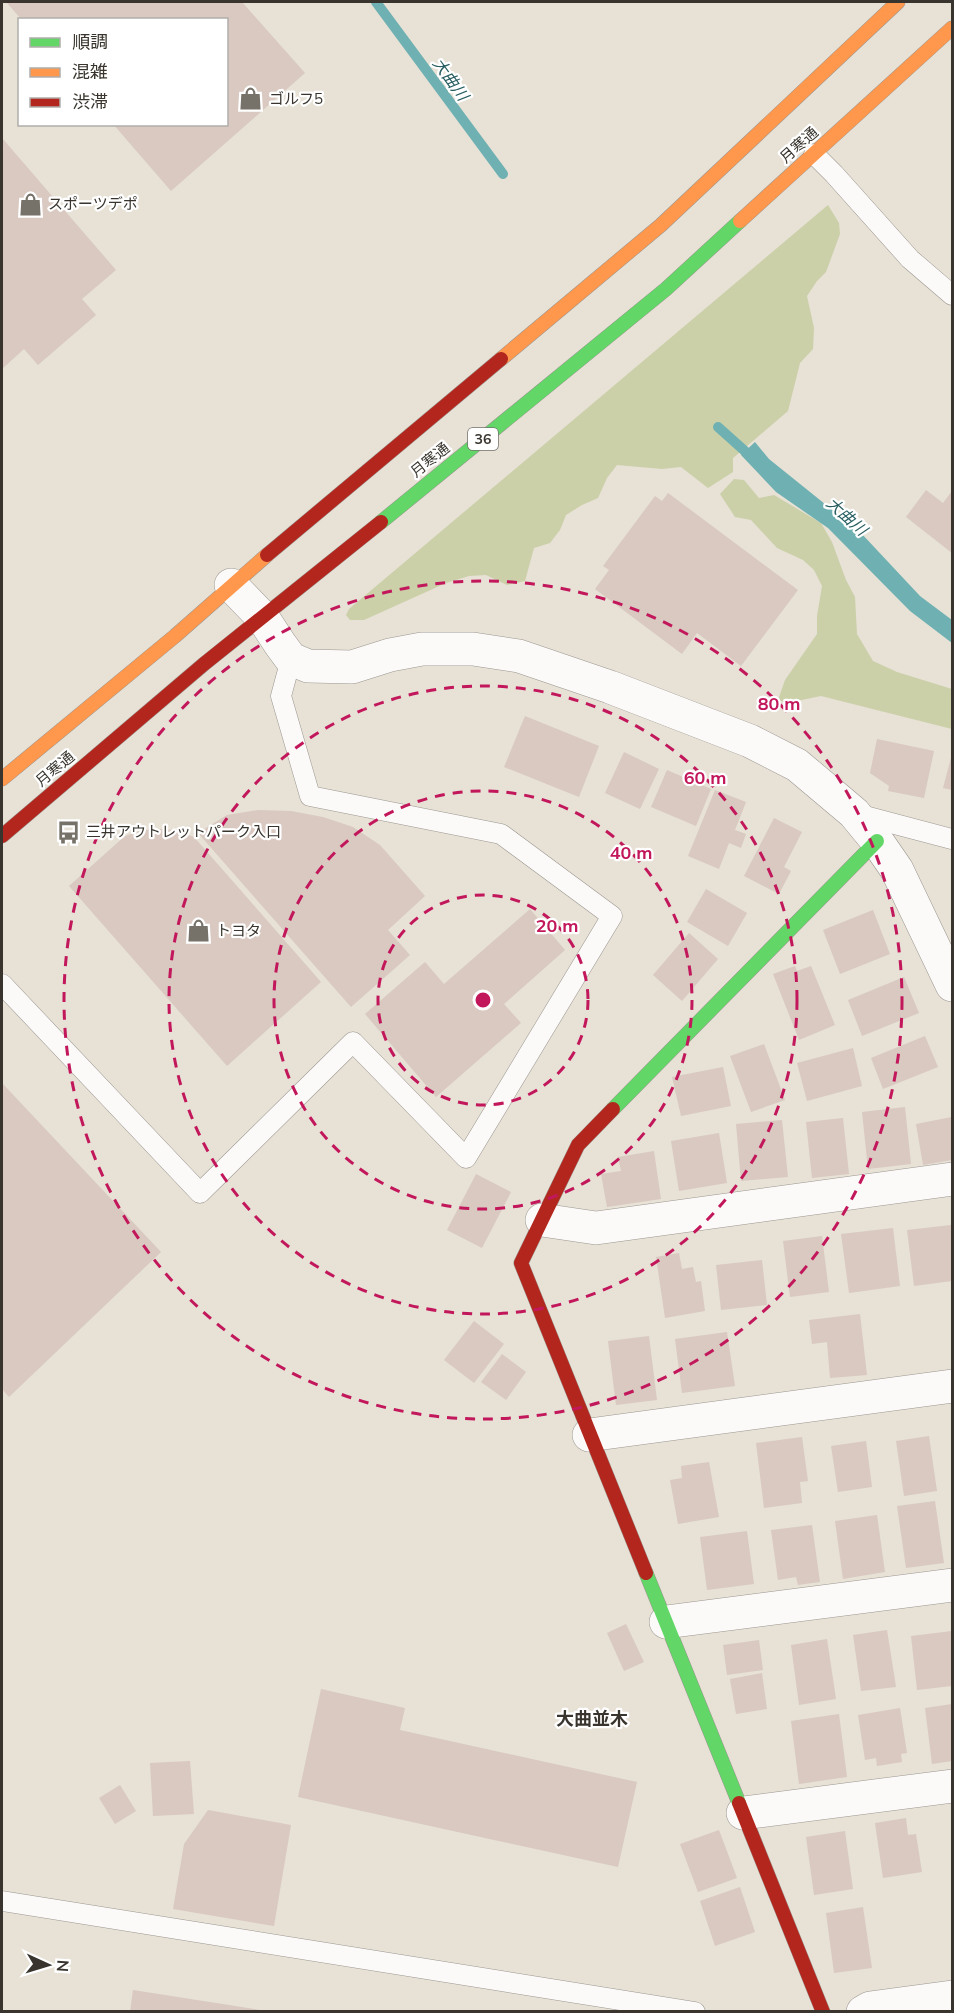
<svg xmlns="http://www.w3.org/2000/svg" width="954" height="2013" viewBox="0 0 954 2013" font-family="Mulish,'Noto Sans JP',sans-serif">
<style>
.green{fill:#cbd0a8}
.water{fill:#6fb1b2}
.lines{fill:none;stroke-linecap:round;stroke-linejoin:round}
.stream{stroke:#6fb1b2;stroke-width:10}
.building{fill:#d9c9c1}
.lane-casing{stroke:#9c9790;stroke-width:21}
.street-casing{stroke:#9c9790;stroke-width:34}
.fast-casing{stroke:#9c9790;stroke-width:15}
.slow-casing{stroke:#9c9790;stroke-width:15}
.jam-casing{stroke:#9c9790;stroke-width:15}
.lane{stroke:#fbfaf9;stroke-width:20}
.street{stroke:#fbfaf9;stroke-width:33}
.fast{stroke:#63d668;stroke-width:14}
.slow{stroke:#ff974d;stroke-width:14}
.jam{stroke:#b3261e;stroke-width:14}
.ring{fill:none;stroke:#c2185b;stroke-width:3;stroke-dasharray:10 8}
.labels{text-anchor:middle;stroke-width:4.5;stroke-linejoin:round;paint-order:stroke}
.shield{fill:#fff;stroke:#74726d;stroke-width:1.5}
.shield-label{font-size:14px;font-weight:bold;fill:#39352e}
.poi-label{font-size:15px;fill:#39352e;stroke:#fff;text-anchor:start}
.street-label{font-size:15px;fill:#39352e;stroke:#fff}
.water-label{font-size:16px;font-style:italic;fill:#285e61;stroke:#fff}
.quarter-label{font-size:18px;font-weight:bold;fill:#39352e;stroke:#fff}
.centre{fill:#c2185b;stroke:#fff;stroke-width:3}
.ring-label{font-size:18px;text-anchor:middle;font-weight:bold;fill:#c2185b;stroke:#fff;stroke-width:4.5;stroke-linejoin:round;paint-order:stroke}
</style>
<rect width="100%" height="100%" fill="#e7e1d6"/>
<g class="green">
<path d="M828 205 839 223 840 234 826 272 817 281 807 296 814 328 813 349 800 363 788 411 733 458V472L708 488 681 467 662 469 617 465 607 478 598 498 582 505 566 515 560 530 550 543 534 548 525 581 507 585 486 575 469 576 446 583 364 620H350L346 615 349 609Z"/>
<path d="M734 479 744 480 759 498 774 495 821 523 832 542 846 580 855 597 857 634 873 661 897 672 952 689V729L821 696 787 703 778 700 785 680 817 634V616L822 586 814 570 803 560 777 548 751 520 735 517 720 494Z"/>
</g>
<path class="water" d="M755 442 769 459 861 533 920 596 952 620V643L910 611 828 528 776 492 741 455Z"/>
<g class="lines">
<g class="stream">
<path d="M376 2 503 174"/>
<path d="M718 427 756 461"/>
</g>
</g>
<g class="building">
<path d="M6 2H242L305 73 171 191 113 124H226V20H22Z"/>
<path d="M2 138 116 270 82 299 96 315 38 365 24 349 2 369Z"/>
<path d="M926 490 943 503 952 491V553L906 517Z"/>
<path d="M668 493 798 590 741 666 697 633 682 654 595 589 609 570 603 566 655 496 662 501Z"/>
<path d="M525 716 599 746 579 797 504 767Z"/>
<path d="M877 739 934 751 924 798 888 791 889 786 870 773Z"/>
<path d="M624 752 659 769 640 809 605 793Z"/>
<path d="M952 754V790L943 788Z"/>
<path d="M667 770 711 789 696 826 651 807Z"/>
<path d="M715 790 746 802 735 830 746 834 741 848 729 843 719 869 688 856Z"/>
<path d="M258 810 291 811 323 817 353 827 380 845 425 896 388 930 410 955 351 1007 198 833 227 815Z"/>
<path d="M774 818 802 832 784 867 791 871 779 894 744 876Z"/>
<path d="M160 829 174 830 194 837 321 982 227 1066 69 886 125 836 142 830Z"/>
<path d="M706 889 747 913 728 946 687 922Z"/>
<path d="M530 909 565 950 504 1004 521 1023 436 1097 365 1014 425 962 444 984Z"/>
<path d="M873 910 890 954 840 974 823 930Z"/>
<path d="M689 933 718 959 682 1001 653 975Z"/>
<path d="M795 966 797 971 811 966 835 1025 799 1040 773 974Z"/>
<path d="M904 977 919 1013 862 1036 848 1000Z"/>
<path d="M925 1036 938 1067 883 1089 871 1058Z"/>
<path d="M764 1044 785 1100 751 1112 730 1056Z"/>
<path d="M853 1048 862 1086 807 1101 797 1063Z"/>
<path d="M723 1067 731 1106 681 1116 672 1077Z"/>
<path d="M2 1083 161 1252 9 1397 2 1389Z"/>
<path d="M905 1107 911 1164 868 1169 862 1112Z"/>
<path d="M952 1117V1160L923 1165 916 1124Z"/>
<path d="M843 1118 849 1174 812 1178 806 1122Z"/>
<path d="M782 1120 788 1177 741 1181 736 1124Z"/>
<path d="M719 1133 727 1183 679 1191 671 1141Z"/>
<path d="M654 1151 661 1199 607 1207 601 1174 621 1171 618 1157Z"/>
<path d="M476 1174 511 1192 482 1248 447 1230Z"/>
<path d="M951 1225 952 1281 914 1286 907 1230Z"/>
<path d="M893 1228 900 1286 849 1293 841 1234Z"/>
<path d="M822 1236 829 1292 790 1297 783 1241Z"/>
<path d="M679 1253 682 1269 693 1267 696 1282 701 1281 705 1311 665 1318 656 1257Z"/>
<path d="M762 1260 767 1305 721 1310 716 1265Z"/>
<path d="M860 1314 867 1375 830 1378 827 1342 812 1344 809 1320Z"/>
<path d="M474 1321 504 1344 474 1383 444 1360Z"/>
<path d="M727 1332 735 1386 682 1393 675 1339Z"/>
<path d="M649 1336 657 1400 616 1405 608 1341Z"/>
<path d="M502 1354 526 1372 506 1400 481 1382Z"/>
<path d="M929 1436 937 1491 904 1496 896 1441Z"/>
<path d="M802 1437 808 1481 800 1482 802 1503 764 1508 756 1443Z"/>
<path d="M866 1441 872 1487 838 1492 831 1446Z"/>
<path d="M709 1462 719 1517 678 1524 670 1480 682 1478 681 1466Z"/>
<path d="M935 1501 944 1563 906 1568 897 1506Z"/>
<path d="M877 1515 885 1572 843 1579 835 1521Z"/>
<path d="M812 1525 820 1582 798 1585 796 1577 778 1580 771 1530Z"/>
<path d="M747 1531 754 1584 707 1590 700 1537Z"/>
<path d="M626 1624 644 1662 624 1671 607 1633Z"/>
<path d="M887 1630 896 1687 861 1691 853 1635Z"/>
<path d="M952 1631V1686L917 1690 911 1636Z"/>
<path d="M827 1639 836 1699 799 1705 791 1645Z"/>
<path d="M759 1640 763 1670 727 1675 723 1645Z"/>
<path d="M762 1673 767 1709 736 1714 730 1679Z"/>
<path d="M321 1689 405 1708 400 1730 637 1782 618 1867 298 1797Z"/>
<path d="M952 1704V1761L932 1764 925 1708Z"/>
<path d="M900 1708 907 1753 901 1754 902 1762 877 1766 876 1758 865 1760 858 1715Z"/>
<path d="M839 1714 847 1777 799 1784 791 1721Z"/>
<path d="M190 1761 194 1814 153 1816 150 1763Z"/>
<path d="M120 1785 136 1811 115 1824 99 1798Z"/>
<path d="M208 1810 291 1825 274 1926 173 1909 184 1844Z"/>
<path d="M906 1818 908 1835 916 1834 922 1872 883 1878 875 1823Z"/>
<path d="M719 1830 737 1878 698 1892 680 1844Z"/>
<path d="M845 1831 853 1889 814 1895 806 1837Z"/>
<path d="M740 1887 755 1932 715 1946 700 1901Z"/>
<path d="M863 1907 872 1968 834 1973 826 1913Z"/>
<path d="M133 1990 260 2010V2012H130Z"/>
</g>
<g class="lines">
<defs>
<g id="lane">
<path d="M814 154 834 174 910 259 952 295"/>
<path d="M857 814 952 839"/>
<path d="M2 984 200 1193 353 1042 466 1158 612 916 501 834 310 796 281 696 291 659"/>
<path d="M2 1901 695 2012"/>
</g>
<g id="street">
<path d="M231 585 263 618 280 644 291 659 308 666 352 667 390 655 422 649H473L519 656 610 687 750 741 797 765 854 813 877 841 897 870 952 985"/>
<path d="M542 1220 596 1228 952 1179"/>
<path d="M589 1435 952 1386"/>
<path d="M666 1622 952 1585"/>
<path d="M743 1813 952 1786"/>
<path d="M863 2012 870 2008 952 1997"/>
</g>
<g id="fast">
<path d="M381 522 666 289 740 221"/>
<path d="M613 1109 877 841"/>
<path d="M646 1573 739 1803"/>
</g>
<g id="slow">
<path d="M740 221 952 28"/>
<path d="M501 359 661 225 898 2"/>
<path d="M2 779 175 636 267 555"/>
</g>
<g id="jam">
<path d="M267 555 501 359"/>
<path d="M2 836 204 664 381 522"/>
<path d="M613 1109 578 1145 521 1263 646 1573"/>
<path d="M739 1803 823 2012"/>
</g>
</defs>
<use href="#lane" class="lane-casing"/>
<use href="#street" class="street-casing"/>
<use href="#fast" class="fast-casing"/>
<use href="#slow" class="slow-casing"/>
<use href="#jam" class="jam-casing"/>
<use href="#lane" class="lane"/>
<use href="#street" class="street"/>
<use href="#fast" class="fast"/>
<use href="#slow" class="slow"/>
<use href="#jam" class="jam"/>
</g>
<g class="ring">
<circle cx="483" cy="1000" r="105"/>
<circle cx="483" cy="1000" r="209"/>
<circle cx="483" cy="1000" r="314"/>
<circle cx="483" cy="1000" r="419"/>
</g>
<defs>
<symbol id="shop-bare" viewBox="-9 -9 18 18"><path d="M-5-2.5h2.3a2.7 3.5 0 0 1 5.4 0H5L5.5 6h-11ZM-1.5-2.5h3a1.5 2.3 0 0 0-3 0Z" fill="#767169" stroke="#fff" stroke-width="2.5" paint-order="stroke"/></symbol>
<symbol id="bus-bare" viewBox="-9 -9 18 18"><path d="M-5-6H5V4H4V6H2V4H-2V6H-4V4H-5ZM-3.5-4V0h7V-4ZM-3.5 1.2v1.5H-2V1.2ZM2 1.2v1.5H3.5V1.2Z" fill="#767169" stroke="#fff" stroke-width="2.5" paint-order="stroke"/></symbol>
</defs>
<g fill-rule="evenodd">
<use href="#shop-bare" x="234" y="82" width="33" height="33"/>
<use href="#shop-bare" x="14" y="188" width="33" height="33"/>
<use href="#bus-bare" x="52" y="816" width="33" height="33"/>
<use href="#shop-bare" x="182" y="914" width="33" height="33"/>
</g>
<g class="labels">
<rect class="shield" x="468" y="428" width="30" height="22" rx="4.5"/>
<g class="shield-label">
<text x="483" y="444">36</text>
</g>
<g class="poi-label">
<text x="269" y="104">ゴルフ5</text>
<text x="48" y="209">スポーツデポ</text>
<text x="86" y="837">三井アウトレットパーク入口</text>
<text x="216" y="936">トヨタ</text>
</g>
<g class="street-label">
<text transform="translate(799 145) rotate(-42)" y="5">月寒通</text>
<text transform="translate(430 460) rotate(-39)" y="5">月寒通</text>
<text transform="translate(55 769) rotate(-40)" y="5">月寒通</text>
</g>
<g class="water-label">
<text transform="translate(451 79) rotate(54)" y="6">大曲川</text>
<text transform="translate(847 516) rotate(42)" y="6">大曲川</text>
</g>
<g class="quarter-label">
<text x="592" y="1725">大曲並木</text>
</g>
</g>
<circle cx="483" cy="1000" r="9" class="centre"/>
<g class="ring-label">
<text x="779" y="710">80 m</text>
<text x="705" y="784">60 m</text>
<text x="631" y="859">40 m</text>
<text x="557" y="932">20 m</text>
</g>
<rect width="954" height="2013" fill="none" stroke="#39352e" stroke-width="6"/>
<rect x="18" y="18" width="210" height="108" fill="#ffffff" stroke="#b0aeab" stroke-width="1.5"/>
<rect x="30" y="38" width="30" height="9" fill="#63d668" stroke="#b0aeab" stroke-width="1.5"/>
<text x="72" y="48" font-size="18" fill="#39352e">順調</text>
<rect x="30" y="68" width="30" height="9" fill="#ff974d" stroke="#b0aeab" stroke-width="1.5"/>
<text x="72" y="78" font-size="18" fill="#39352e">混雑</text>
<rect x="30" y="98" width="30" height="9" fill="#b3261e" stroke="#b0aeab" stroke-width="1.5"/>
<text x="72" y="108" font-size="18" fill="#39352e">渋滞</text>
<g transform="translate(48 1965) rotate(94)" stroke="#ffffff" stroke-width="4.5" paint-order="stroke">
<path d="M0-4.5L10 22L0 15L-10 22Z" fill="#39352e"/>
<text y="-9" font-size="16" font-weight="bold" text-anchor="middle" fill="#39352e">N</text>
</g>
</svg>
